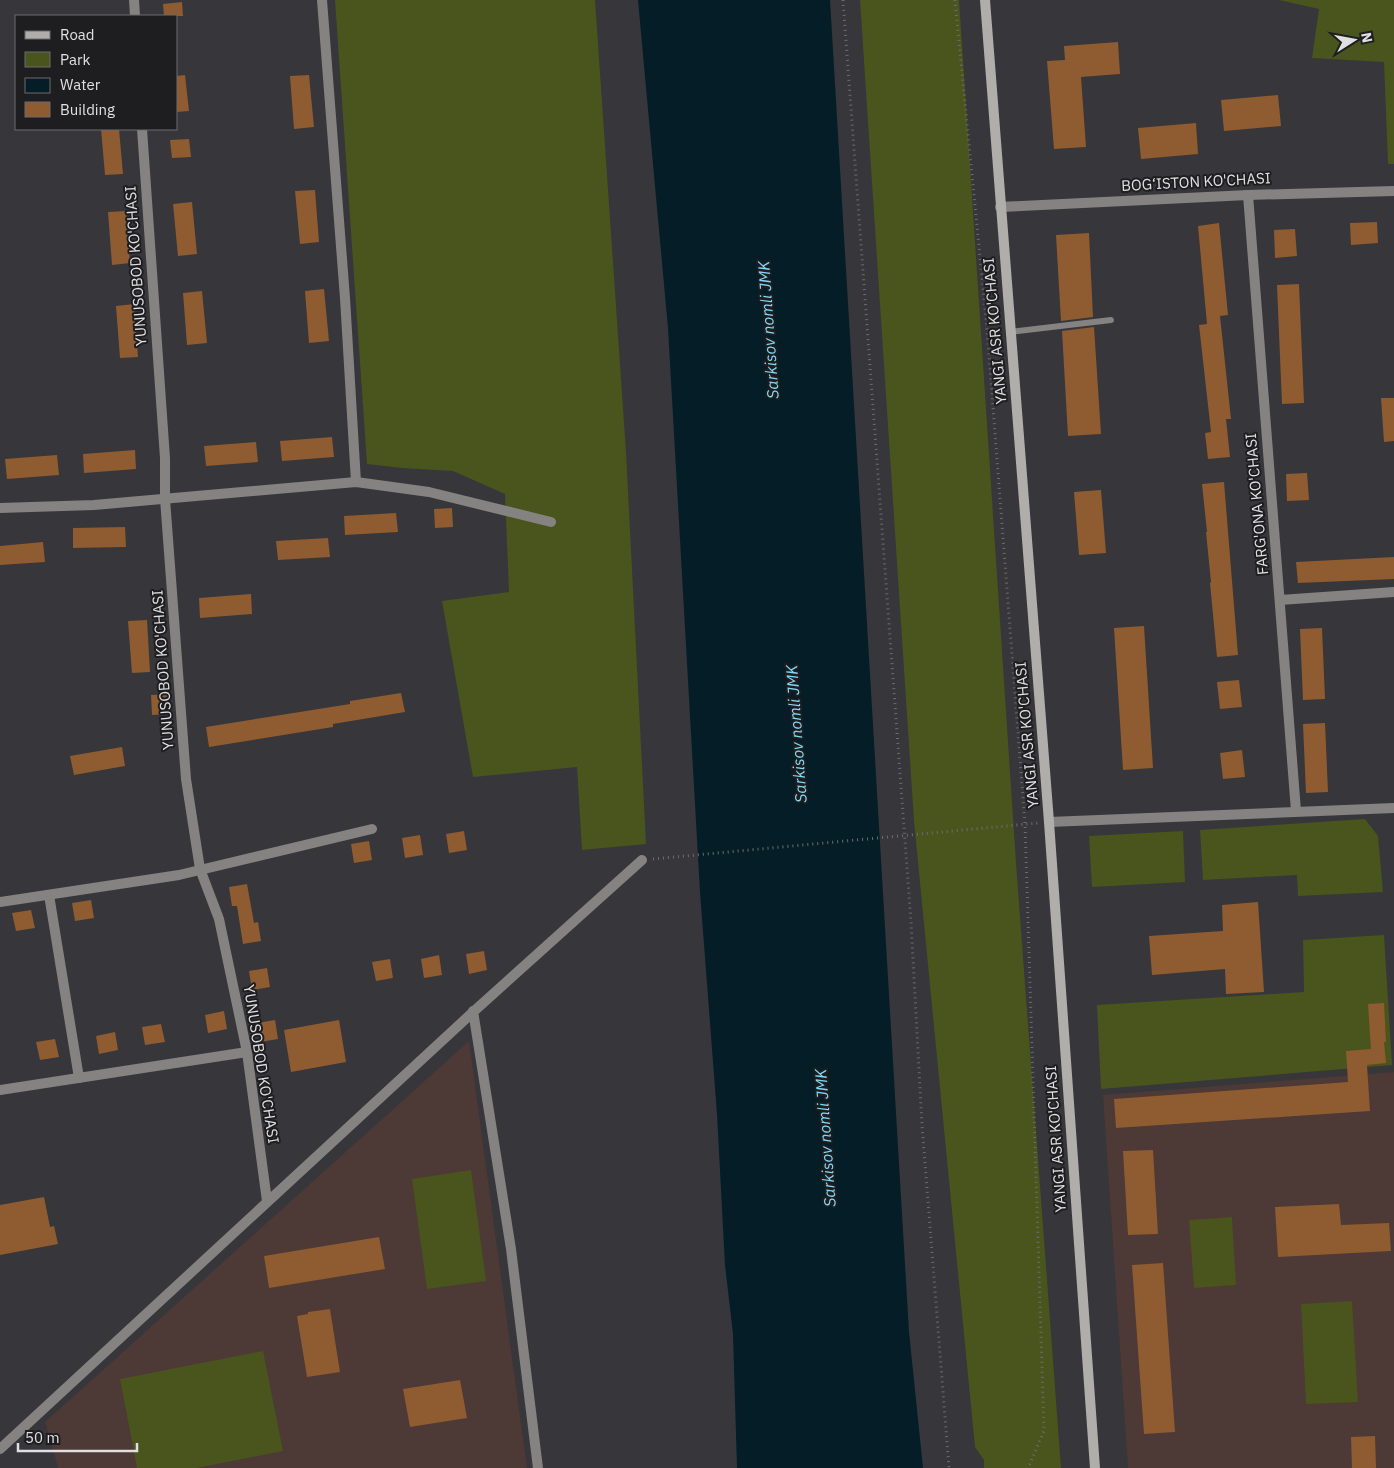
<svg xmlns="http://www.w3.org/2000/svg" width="1394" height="1468" viewBox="0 0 1394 1468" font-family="'IBM Plex Sans',sans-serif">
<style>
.education{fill:#4d3935}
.green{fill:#4a541d}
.water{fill:#041d26}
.building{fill:#8f5b31}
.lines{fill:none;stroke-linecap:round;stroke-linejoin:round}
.path{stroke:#6d6c70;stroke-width:3;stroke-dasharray:1 4;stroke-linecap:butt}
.lane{stroke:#848381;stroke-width:6}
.street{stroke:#848381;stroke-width:10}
.secondary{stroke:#b0aeab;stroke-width:10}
.labels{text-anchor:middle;stroke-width:4;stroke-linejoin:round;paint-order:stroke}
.street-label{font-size:15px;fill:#e0dfe2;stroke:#1e1e20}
.water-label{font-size:16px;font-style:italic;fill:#81d9f8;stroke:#1e1e20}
</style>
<rect width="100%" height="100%" fill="#37363a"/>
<g class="education">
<path d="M469 1041 527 1468H58L45 1422Z"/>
<path d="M1394 1072V1468H1128L1103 1095Z"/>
</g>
<g class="green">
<path d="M335 0H595L626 452 646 844 582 850 577 767 473 777 442 601 509 592 505 494 453 471 402 468 367 464Z"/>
<path d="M860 0H959L1016 863 1061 1468H984V1460L975 1447 914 821Z"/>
<path d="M1279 0H1394V164H1388L1384 62 1312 58 1319 9Z"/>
<path d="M1365 819 1378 836 1383 892 1298 896 1297 875 1203 880 1200 830Z"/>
<path d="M1183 831 1185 882 1092 887 1089 836Z"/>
<path d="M1384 935 1392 1065 1101 1089 1097 1005 1304 992 1303 940Z"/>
<path d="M471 1170 486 1281 427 1289 412 1179Z"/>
<path d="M1232 1217 1236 1285 1194 1288 1189 1220Z"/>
<path d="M1352 1301 1358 1402 1306 1404 1301 1304Z"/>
<path d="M263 1351 283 1451 197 1468H137L120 1379Z"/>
</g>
<path class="water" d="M638 0H830L909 1332 923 1468H737L733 1334 725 1265 717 1114 700 892 668 328Z"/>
<g class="building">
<path d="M182 2 183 16H164L163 4Z"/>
<path d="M1118 42 1120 74 1081 77 1086 147 1054 149 1047 61 1065 60 1064 46Z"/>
<path d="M185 75 189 111 176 112V76Z"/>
<path d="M309 75 314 127 294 129 290 76Z"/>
<path d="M1278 95 1281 126 1224 131 1221 100Z"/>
<path d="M1196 123 1198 154 1141 159 1138 128Z"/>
<path d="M101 129H119L123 174 105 175Z"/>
<path d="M189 139 191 157 172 158 170 140Z"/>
<path d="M315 190 319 242 300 244 295 191Z"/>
<path d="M192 202 197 254 178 256 173 204Z"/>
<path d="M126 211 130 263 112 265 108 212Z"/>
<path d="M1377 222 1378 243 1351 245 1350 223Z"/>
<path d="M1219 223 1228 315 1220 316 1231 419H1226L1230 457 1208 459 1205 433 1211 432 1199 325 1207 324 1198 226Z"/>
<path d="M1295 229 1297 256 1275 258 1274 230Z"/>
<path d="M1089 233 1093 317 1061 321 1056 235Z"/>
<path d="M1299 284 1304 403 1282 404 1277 285Z"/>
<path d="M324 289 329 341 309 343 305 291Z"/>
<path d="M202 291 207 343 187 345 183 293Z"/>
<path d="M134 304 138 357 120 358 116 306Z"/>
<path d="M1094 327 1101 434 1068 436 1062 331Z"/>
<path d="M1381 398H1394V441L1384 442Z"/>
<path d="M332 437 334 457 282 461 280 441Z"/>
<path d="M256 442 258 462 206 466 204 446Z"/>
<path d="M135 450 136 469 84 473 83 454Z"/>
<path d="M57 455 59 475 7 479 5 459Z"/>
<path d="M1307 473 1309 500 1287 501 1286 474Z"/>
<path d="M1224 482 1238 655 1217 657 1210 583 1211 582 1206 532H1207L1202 484Z"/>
<path d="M1101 490 1106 553 1079 555 1074 492Z"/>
<path d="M452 508 453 527 435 528 434 509Z"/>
<path d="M396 513 398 532 345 535 344 516Z"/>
<path d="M125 527 126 547 73 548V528Z"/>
<path d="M328 538 330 557 278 560 276 541Z"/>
<path d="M43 542 45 562 0 565V546Z"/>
<path d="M1394 557V579L1298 583 1296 562Z"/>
<path d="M251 594 252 614 200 618 199 598Z"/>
<path d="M147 620 150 672 132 673 128 621Z"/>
<path d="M1144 626 1153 768 1123 770 1114 628Z"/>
<path d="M1322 628 1325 699 1303 700 1300 629Z"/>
<path d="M1239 680 1242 707 1220 709 1217 682Z"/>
<path d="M401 693 405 712 333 724V727L209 747 206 727 350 704V701Z"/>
<path d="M169 694 170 714 152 715 151 695Z"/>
<path d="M1325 723 1328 792 1306 793 1303 724Z"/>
<path d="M122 747 125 766 74 775 70 756Z"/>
<path d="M1242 750 1245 777 1223 779 1220 753Z"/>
<path d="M464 831 467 850 449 853 446 834Z"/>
<path d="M420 835 423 855 405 858 402 838Z"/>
<path d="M369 841 372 860 354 863 351 844Z"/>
<path d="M247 884 254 923 258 922 261 941 243 944 237 906H232L229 887Z"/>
<path d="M91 900 94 918 75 921 72 903Z"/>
<path d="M1258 902 1264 992 1226 994 1225 969 1152 975 1149 936 1223 931 1222 905Z"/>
<path d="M31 910 35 928 16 931 12 913Z"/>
<path d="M484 951 487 970 469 974 466 954Z"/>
<path d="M439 955 442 975 424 978 421 959Z"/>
<path d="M390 959 393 978 376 981 372 962Z"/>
<path d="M267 968 270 987 252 990 249 971Z"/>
<path d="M1384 1003 1386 1042H1384L1386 1063 1367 1065 1370 1111 1116 1128 1114 1099 1348 1082 1346 1051 1371 1049 1368 1004Z"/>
<path d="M224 1011 227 1029 208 1033 205 1015Z"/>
<path d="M275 1020 278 1039 260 1042 257 1023Z"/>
<path d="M339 1020 346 1062 291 1072 284 1030Z"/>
<path d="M161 1024 165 1042 145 1045 142 1027Z"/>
<path d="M115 1032 118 1050 99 1054 96 1036Z"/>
<path d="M55 1039 59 1057 40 1060 36 1042Z"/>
<path d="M1153 1150 1158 1234 1128 1235 1123 1151Z"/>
<path d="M44 1197 50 1227 54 1226 58 1244 0 1255V1205Z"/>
<path d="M1339 1204 1341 1225 1389 1223 1391 1251 1278 1257 1275 1207Z"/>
<path d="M379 1237 385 1269 269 1288 264 1256Z"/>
<path d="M1163 1263 1175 1432 1144 1434 1132 1265Z"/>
<path d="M330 1309 340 1372 307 1377 297 1316 308 1314V1312Z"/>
<path d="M460 1380 467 1418 410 1427 403 1389Z"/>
<path d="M1375 1436 1376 1468H1352L1351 1437Z"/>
</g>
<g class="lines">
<g class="path">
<path d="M843 0 911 922 922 1125 949 1468"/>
<path d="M955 0 987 329 1025 824 1044 1431 1028 1468"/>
<path d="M653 859 1038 823"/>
</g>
<path class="lane" d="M1010 332 1111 320"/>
<g class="street">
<path d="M134 0 135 16"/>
<path d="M322 0 345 298 356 482"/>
<path d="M142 129 165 458V499L186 779 200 869 219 919 247 1052 267 1201"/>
<path d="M1248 195 1296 811"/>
<path d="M1000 207 1248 195 1394 191"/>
<path d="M0 508 94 505 356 482 429 492 551 522"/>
<path d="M1280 600 1394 592"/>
<path d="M1049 822 1394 808"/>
<path d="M49 895 79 1078"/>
<path d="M0 902 179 875 372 829"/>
<path d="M473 1011 511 1249 538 1468"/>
<path d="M0 1090 247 1052"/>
<path d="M0 1449 472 1013 642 860"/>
</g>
<path class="secondary" d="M985 0 1049 822 1095 1468"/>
</g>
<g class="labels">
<g class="street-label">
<text transform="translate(1196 182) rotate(-3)" y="5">BOG‘ISTON KO'CHASI</text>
<text transform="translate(136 266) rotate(-94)" y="5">YUNUSOBOD KO'CHASI</text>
<text transform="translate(995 331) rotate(-95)" y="5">YANGI ASR KO'CHASI</text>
<text transform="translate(1257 504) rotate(-95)" y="5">FARG'ONA KO'CHASI</text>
<text transform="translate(163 670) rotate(-94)" y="5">YUNUSOBOD KO'CHASI</text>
<text transform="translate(1027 735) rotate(-95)" y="5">YANGI ASR KO'CHASI</text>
<text transform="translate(261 1064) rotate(81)" y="5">YUNUSOBOD KO'CHASI</text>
<text transform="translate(1056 1139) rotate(-94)" y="5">YANGI ASR KO'CHASI</text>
</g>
<g class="water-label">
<text transform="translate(768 330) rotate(-94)" y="6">Sarkisov nomli JMK</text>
<text transform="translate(796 734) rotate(-94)" y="6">Sarkisov nomli JMK</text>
<text transform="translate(825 1138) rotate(-94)" y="6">Sarkisov nomli JMK</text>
</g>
</g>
<rect x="15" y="15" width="162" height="115" fill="#1e1e20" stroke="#6c6b6e"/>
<rect x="25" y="31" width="25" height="8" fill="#b0aeab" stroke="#6c6b6e"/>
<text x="60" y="40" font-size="15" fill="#e0dfe2">Road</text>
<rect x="25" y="52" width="25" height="15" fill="#4a541d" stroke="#6c6b6e"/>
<text x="60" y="65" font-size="15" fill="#e0dfe2">Park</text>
<rect x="25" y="78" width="25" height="15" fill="#041d26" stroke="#6c6b6e"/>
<text x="60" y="90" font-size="15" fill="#e0dfe2">Water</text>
<rect x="25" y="102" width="25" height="15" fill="#8f5b31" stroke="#6c6b6e"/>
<text x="60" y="115" font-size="15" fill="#e0dfe2">Building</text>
<g transform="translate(1354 40) rotate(79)" stroke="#1e1e20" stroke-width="4" paint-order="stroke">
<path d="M0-4L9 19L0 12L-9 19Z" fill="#e0dfe2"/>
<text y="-8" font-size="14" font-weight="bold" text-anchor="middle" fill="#e0dfe2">N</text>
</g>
<path d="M18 1443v8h119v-8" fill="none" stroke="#e0dfe2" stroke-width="2.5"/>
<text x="25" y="1443" font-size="15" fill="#e0dfe2" stroke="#1e1e20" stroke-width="4" paint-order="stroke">50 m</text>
</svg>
